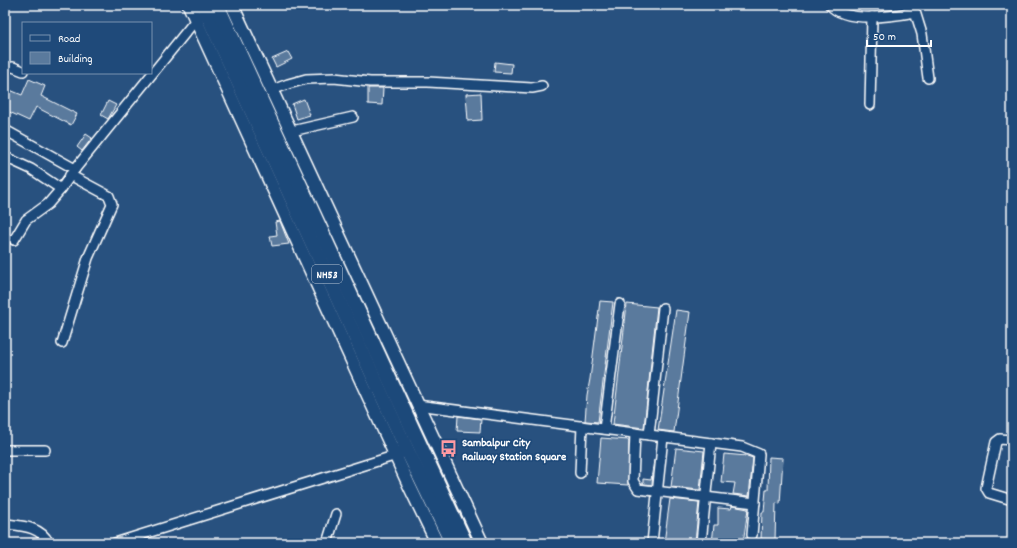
<svg xmlns="http://www.w3.org/2000/svg" width="1017" height="548" viewBox="0 0 1017 548" font-family="Dekko,sans-serif">
<style>
.built{fill:#375d88}
.building{fill:#5a7a9d;stroke:#fff}
.lines{fill:none;stroke-linecap:round;stroke-linejoin:round}
.minor-casing{stroke:#fff;stroke-width:12}
.major-casing{stroke:#fff;stroke-width:15}
.highway-casing{stroke:#fff;stroke-width:17}
.minor{stroke:#1f4a7a;stroke-width:9}
.major{stroke:#1f4a7a;stroke-width:12}
.highway{stroke:#1f4a7a;stroke-width:14}
.labels{text-anchor:middle;stroke-width:3.5;stroke-linejoin:round;paint-order:stroke}
.shield{fill:#1f4a7a;stroke:#bcc9d7;stroke-width:1}
.shield-label{font-size:11px;font-weight:bold;fill:#fff}
.poi-label{font-size:12px;font-weight:bold;fill:#fff;stroke:#1f4a7a;text-anchor:start}
</style>
<rect width="100%" height="100%" fill="#28517f"/>
<filter id="ink" filterUnits="userSpaceOnUse"><feTurbulence type="fractalNoise" baseFrequency=".025" numOctaves="2"/><feDisplacementMap in="SourceGraphic" scale="8" xChannelSelector="R" yChannelSelector="G"/><feConvolveMatrix kernelMatrix="1 2 1 2 8 2 1 2 1" color-interpolation-filters="sRGB"/></filter>
<g filter="url(#ink)">
<path class="built" d="M37 535 39 543H11Z"/>
<g class="building">
<path d="M288 52 292 59 276 67 272 59Z"/>
<path d="M495 62 512 64 511 73 494 72Z"/>
<path d="M29 79 45 86 41 96 77 114 71 125 36 107 29 121 5 110V88L22 95Z"/>
<path d="M368 88H383L382 105 368 104Z"/>
<path d="M481 93 482 120 468 121 466 94Z"/>
<path d="M304 99 310 115 297 119 292 104Z"/>
<path d="M108 101 116 105 108 119 101 115Z"/>
<path d="M86 134 92 138 82 151 77 147Z"/>
<path d="M280 221 289 244 272 246 270 236 277 235 275 222Z"/>
<path d="M600 301 613 302 598 422 585 421 587 395 590 379Z"/>
<path d="M627 304 657 307 644 428 613 424Z"/>
<path d="M676 310 690 312 674 432 658 430Z"/>
<path d="M458 416 481 419 480 432 457 431Z"/>
<path d="M601 438 629 440 628 485 597 483Z"/>
<path d="M676 448 704 451 700 490 671 487Z"/>
<path d="M724 454 747 456 753 458 749 496 733 494 735 483 721 482Z"/>
<path d="M769 457 783 458 780 504 776 503 775 540 761 539 762 512H764L766 490H768Z"/>
<path d="M654 460 652 485 643 484V479L651 480Z"/>
<path d="M670 499 699 502 695 543H664Z"/>
<path d="M732 506 748 509 743 543H712L714 525H718V508L731 509Z"/>
</g>
<g class="lines">
<defs>
<g id="minor">
<path d="M830 5C846 24 894 16 915 12"/>
<path d="M913 5 922 34 928 78"/>
<path d="M5 68 13 67 23 71"/>
<path d="M272 90 288 84 306 79 334 78 370 82H428L532 88 542 86"/>
<path d="M870 105 872 17"/>
<path d="M5 130 75 169"/>
<path d="M292 131 353 117"/>
<path d="M5 157 31 169 61 189"/>
<path d="M14 240 26 220 48 204 61 189 75 169 199 16"/>
<path d="M62 343 88 258 112 204 109 196 70 175"/>
<path d="M417 405 742 447 759 454 752 535"/>
<path d="M604 429 620 304"/>
<path d="M635 433 633 481 638 489 755 503"/>
<path d="M649 435 663 308"/>
<path d="M1012 440 1000 439 996 442 986 488 989 493 1012 500"/>
<path d="M5 450H45"/>
<path d="M580 473 582 426"/>
<path d="M5 524C22 526 40 526 49 543"/>
<path d="M115 543 400 454"/>
<path d="M327 543 336 514"/>
<path d="M652 543 663 437"/>
<path d="M701 543 711 443"/>
</g>
<g id="major">
<path d="M189 5 409 485 437 543"/>
<path d="M232 5 482 543"/>
</g>
<g id="highway">
<path d="M203 5 408 452 452 543"/>
<path d="M217 5 465 543"/>
</g>
</defs>
<use href="#minor" class="minor-casing"/>
<use href="#major" class="major-casing"/>
<use href="#highway" class="highway-casing"/>
<use href="#minor" class="minor"/>
<use href="#major" class="major"/>
<use href="#highway" class="highway"/>
</g>
</g>
<defs>
<symbol id="bus-bare" viewBox="-9 -9 18 18"><path d="M-5-6H5V4H4V6H2V4H-2V6H-4V4H-5ZM-3.5-4V0h7V-4ZM-3.5 1.2v1.5H-2V1.2ZM2 1.2v1.5H3.5V1.2Z" fill="#ff9aa2" stroke="#1f4a7a" stroke-width="2.5" paint-order="stroke"/></symbol>
</defs>
<g fill-rule="evenodd">
<use href="#bus-bare" x="436" y="436" width="25" height="25"/>
</g>
<g class="labels">
<rect class="shield" x="312" y="265" width="30" height="18" rx="3"/>
<g class="shield-label">
<text x="327" y="278">NH53</text>
</g>
<g class="poi-label">
<text x="462" y="446">Sambalpur City<tspan x="462" dy="14">Railway Station Square</tspan></text>
</g>
</g>
<rect width="1017" height="548" fill="none" stroke="#1f4a7a" stroke-width="20"/>
<rect x="10" y="10" width="997" height="528" fill="none" stroke="#fff" stroke-width="1.5" filter="url(#ink)"/>
<rect x="22" y="22" width="130" height="52" fill="#1f4a7a" stroke="#7992af"/>
<rect x="30" y="35" width="20" height="6" fill="#1f4a7a" stroke="#7992af"/>
<text x="58" y="42" font-size="12" fill="#ffffff">Road</text>
<rect x="30" y="52" width="20" height="12" fill="#5a7a9d" stroke="#7992af"/>
<text x="58" y="62" font-size="12" fill="#ffffff">Building</text>
<path d="M867 40v6h64v-6" fill="none" stroke="#ffffff" stroke-width="2"/>
<text x="873" y="40" font-size="12" fill="#ffffff" stroke="#1f4a7a" stroke-width="3" paint-order="stroke">50 m</text>
</svg>
